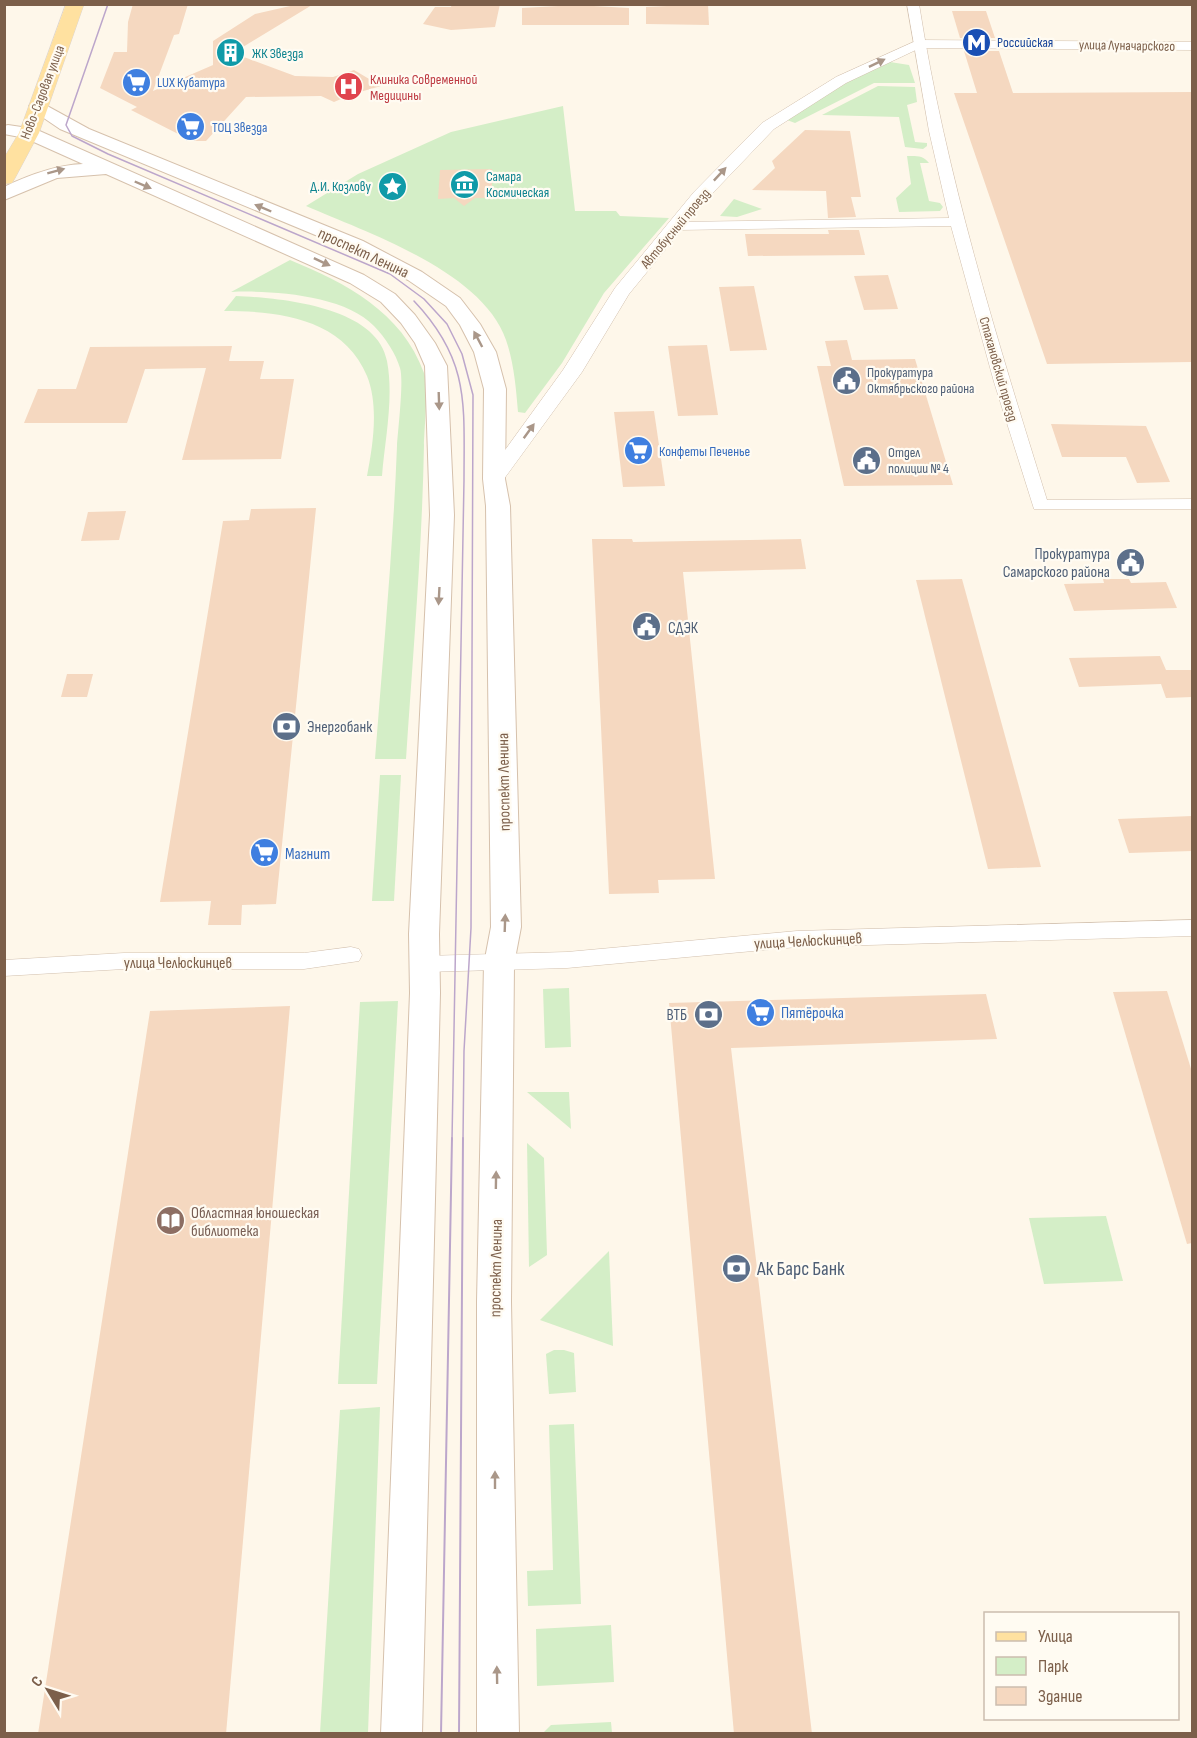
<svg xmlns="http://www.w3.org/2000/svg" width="1197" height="1738" viewBox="0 0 1197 1738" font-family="'Sofia Sans Condensed',sans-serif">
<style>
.green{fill:#d4eec7}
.building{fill:#f5d8c0}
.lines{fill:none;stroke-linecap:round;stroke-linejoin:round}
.minor-casing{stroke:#d2c0ae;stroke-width:1}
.tertiary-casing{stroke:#d2c0ae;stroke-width:1}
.secondary-casing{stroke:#d6c1ac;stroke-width:2}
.primary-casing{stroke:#ddd5d0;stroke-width:1}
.minor{fill:#fff;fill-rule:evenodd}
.tertiary{fill:#fff;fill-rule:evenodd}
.secondary{fill:#fff;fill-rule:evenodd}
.primary{fill:#ffe1a0;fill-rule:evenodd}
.tram-far1{stroke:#bca6cb;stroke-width:1.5}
.tram{stroke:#bca6cb;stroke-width:2}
.oneway{fill:#aa9789}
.labels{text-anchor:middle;stroke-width:4.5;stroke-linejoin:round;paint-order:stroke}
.far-transit-label{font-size:14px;fill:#164399;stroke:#fffbf2;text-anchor:start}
.far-street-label{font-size:14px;fill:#7c5f4a;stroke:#fffbf2}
.far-culture-label{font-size:14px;fill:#0d838f;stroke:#fffbf2;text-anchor:start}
.far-health-label{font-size:14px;fill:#be3a42;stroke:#fffbf2;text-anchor:start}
.far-shop-label{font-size:14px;fill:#366cbe;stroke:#fffbf2;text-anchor:start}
.far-service-label{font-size:14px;fill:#4e5e75;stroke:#fffbf2;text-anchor:start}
.street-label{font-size:16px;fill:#7c5f4a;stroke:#fffbf2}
.service-label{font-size:16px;fill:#4e5e75;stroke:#fffbf2;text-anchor:end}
.shop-label{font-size:16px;fill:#366cbe;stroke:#fffbf2;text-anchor:start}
.education-label{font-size:16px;fill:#785e54;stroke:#fffbf2;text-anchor:start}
.near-service-label{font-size:20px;fill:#4e5e75;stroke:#fffbf2;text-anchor:start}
</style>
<rect width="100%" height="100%" fill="#fef7ea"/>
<g class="green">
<path d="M890 62 909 65 915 83H874L795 123 787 120 785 116 881 64Z"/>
<path d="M878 86 915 87 917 102 907 105 915 142 927 143V146L923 149 905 147 899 117 822 115Z"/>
<path d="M563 106 575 211H616L620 216 669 218 604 293 562 363 525 413 518 412C516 388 514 363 506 340 482 271 368 233 306 206L358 174 451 132Z"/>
<path d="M907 156C916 156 923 155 929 163H920L929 201 940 203 943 207 940 211 899 212 896 198 911 184Z"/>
<path d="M734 199 762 209 737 217 720 216Z"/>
<path d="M290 260C346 283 402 312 424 373 429 385 424 430 424 445 422 550 413 654 406 759H375C383 655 393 550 397 446 398 430 404 380 400 368 396 354 385 337 374 326 345 295 271 290 231 292Z"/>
<path d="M236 296C279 298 377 306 387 361 394 398 385 439 382 476H367C373 445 379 406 367 376 343 318 278 311 224 311Z"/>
<path d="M380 775H401L394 901H372Z"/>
<path d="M569 988 571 1047 545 1048 543 989Z"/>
<path d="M398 1001 377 1384H338L360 1002Z"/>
<path d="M527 1092H569L571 1129Z"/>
<path d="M527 1143 544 1158 547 1255 529 1267Z"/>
<path d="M1106 1216 1123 1281 1044 1284 1029 1218Z"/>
<path d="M609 1251 613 1346 540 1320Z"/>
<path d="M554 1350H564L574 1353 576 1392 549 1394 546 1354Z"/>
<path d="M380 1407 368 1733H320L340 1410Z"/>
<path d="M574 1424 581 1604 528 1606 527 1571 553 1570 549 1425Z"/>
<path d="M611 1625 614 1682 537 1686 536 1629Z"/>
<path d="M611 1722 612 1733H543L551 1725Z"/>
</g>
<g class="building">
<path d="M133 4H188L179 34 174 35 153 91 213 65V41L255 14 299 4 312 5 233 53 295 76 333 77 354 70 381 86 360 92V96H348L334 102 321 96 246 97 206 141H192L131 110 137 107 100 88 114 52H127L128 22Z"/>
<path d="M452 4H500L495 27 451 30 423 24 435 7H451Z"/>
<path d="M708 4 709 25 646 24V7Z"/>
<path d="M576 5 629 8V25H522V8Z"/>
<path d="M952 11H986L995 38H960Z"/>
<path d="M964 51H999L1013 93 1192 92V362L1047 364 954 93H977Z"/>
<path d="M805 130 850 131 861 197H851L856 217 828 218 826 191 752 190 775 168 772 161Z"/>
<path d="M492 169V198H475L464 206 454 198 438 199 440 170Z"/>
<path d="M828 230H859L865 255 748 256 745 234H829Z"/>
<path d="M888 275 898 309 864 310 854 276Z"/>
<path d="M754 286 767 350 730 351 719 287Z"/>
<path d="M847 340 852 360 915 359 953 485 844 486 817 366H831L825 341Z"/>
<path d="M707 345 718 415 678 416 668 346Z"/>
<path d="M232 346 229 361H264L260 379H294L281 459 182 460 206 368 145 369 127 423H24L38 389H76L90 347Z"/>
<path d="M654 411 665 486 623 487 614 412Z"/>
<path d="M1051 424 1146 426 1170 482 1137 483 1126 457H1062Z"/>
<path d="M316 508 276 904 242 905 241 925H208L211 901 160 902 223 521 249 520 251 509Z"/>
<path d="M126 511 119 540 81 541 88 512Z"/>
<path d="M592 539H632L633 542 801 539 806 569 683 572 715 879 658 880 659 893 609 894Z"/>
<path d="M962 579 1041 867 988 869 916 580Z"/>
<path d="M1103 579H1129L1131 583 1166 582 1177 608 1074 611 1064 584 1104 583Z"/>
<path d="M1160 656 1166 670H1192V697L1166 698 1161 684 1079 687 1069 658Z"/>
<path d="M67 674H93L87 697H61Z"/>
<path d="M1192 816V851L1129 853 1118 819Z"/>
<path d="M1167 991 1192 1072V1243L1187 1244 1113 992Z"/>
<path d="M986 994 997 1039 731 1048 812 1734H734L669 1003Z"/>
<path d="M290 1006 226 1734H38L150 1011Z"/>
</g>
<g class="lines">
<defs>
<g id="minor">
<path d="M907 4H919C946 175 996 336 1047 500L1192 499V509H1034L994 382 951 226 677 230 670 226 677 222 949 218 929 131Z"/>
<path d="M1192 920V936L797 947 567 968 425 972 417 970 414 964 417 958 425 956 567 952 797 931Z"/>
<path d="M351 947 359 949 362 955 359 961 304 969H124L4 976V960L124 953H304Z"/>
</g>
<path id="tertiary" d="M918 40 1192 42V50L920 48 846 83 774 129 706 200 629 294 582 372 501 483H487L484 479 563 370 615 288 694 192 762 123 836 77Z"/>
<g id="secondary">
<path d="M38 101 89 129 363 241 422 272 460 298 480 324 496 352 506 389 505 479 510 506 521 927 514 964 511 1302 519 1734H477V1302L484 964 491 927 486 506 483 479 484 389 474 352 460 325 446 306 408 280 349 249 60 129 32 110 29 106 32 102Z"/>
<path d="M8 125 35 129 364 275 395 294 415 315 435 343 447 366 454 515 439 934 440 993 422 1734H381L410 993 409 934 430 515 425 366 415 343 401 323 381 302 350 283 106 174 57 178 4 200V187C29 175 55 165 83 164L25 138 4 134V126Z"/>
</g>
<path id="primary" d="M66 4H84L39 133 15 178 12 183 4 184V158L19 133Z"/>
</defs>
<use href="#minor" class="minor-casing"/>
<use href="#tertiary" class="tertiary-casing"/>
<use href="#secondary" class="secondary-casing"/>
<use href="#primary" class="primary-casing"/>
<use href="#minor" class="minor"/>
<use href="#tertiary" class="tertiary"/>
<use href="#secondary" class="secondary"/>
<use href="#primary" class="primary"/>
<g class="tram-far1">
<path d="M108 4 66 125 72 136 108 154 390 274 424 299 447 324 462 354 473 395 471 928 464 1051 463 1140"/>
<path d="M414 301C470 360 464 404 464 480L452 1140"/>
</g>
<g class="tram">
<path d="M441 1734 452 1138"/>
<path d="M459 1734 463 1138"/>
</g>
</g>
<defs><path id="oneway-solid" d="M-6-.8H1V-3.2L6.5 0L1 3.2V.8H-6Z" transform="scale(1.5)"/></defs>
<g class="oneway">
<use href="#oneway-solid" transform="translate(877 63) rotate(-26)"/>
<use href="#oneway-solid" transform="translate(56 171) rotate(-15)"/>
<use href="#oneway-solid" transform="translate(720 174) rotate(-47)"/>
<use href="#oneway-solid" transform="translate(143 185) rotate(23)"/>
<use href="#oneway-solid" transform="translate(263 208) rotate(-157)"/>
<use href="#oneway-solid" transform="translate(322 262) rotate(25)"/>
<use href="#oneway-solid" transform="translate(478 339) rotate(-118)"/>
<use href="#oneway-solid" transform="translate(439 401) rotate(88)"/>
<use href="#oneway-solid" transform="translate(529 431) rotate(-54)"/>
<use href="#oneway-solid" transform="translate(439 596) rotate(93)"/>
<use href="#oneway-solid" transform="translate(505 923) rotate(-88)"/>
<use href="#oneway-solid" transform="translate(496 1180) rotate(-89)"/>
<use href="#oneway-solid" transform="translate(495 1480) rotate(-90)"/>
<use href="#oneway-solid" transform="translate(497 1675) rotate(-91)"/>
</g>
<defs>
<symbol id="metro-disc" viewBox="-11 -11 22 22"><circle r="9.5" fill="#1a4fb4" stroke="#fffbf2"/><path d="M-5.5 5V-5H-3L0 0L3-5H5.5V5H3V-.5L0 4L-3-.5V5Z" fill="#fff"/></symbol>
<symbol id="building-disc" viewBox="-11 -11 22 22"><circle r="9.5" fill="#0f9aa8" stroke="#fffbf2"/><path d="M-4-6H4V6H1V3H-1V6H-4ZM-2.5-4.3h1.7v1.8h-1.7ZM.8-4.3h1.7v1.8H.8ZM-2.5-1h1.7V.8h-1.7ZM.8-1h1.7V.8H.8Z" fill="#fff"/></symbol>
<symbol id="supermarket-disc" viewBox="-11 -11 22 22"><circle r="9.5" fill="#3f7fe0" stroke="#fffbf2"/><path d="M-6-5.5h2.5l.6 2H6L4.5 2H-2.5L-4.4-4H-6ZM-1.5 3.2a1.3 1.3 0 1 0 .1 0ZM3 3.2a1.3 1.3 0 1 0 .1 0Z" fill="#fff"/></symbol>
<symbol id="hospital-disc" viewBox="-11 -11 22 22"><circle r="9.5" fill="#e0444e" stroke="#fffbf2"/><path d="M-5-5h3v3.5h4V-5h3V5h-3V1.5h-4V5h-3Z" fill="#fff"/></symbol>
<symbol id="museum-disc" viewBox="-11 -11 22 22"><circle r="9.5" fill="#0f9aa8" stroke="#fffbf2"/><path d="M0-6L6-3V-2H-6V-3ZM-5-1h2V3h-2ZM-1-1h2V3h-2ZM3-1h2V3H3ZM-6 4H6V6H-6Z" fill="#fff"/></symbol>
<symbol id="sight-disc" viewBox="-11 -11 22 22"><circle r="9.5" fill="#0f9aa8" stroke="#fffbf2"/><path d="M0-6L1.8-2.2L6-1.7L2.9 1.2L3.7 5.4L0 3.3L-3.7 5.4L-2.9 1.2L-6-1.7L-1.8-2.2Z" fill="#fff"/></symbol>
<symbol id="civic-disc" viewBox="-11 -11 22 22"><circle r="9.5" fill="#5c6f8a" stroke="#fffbf2"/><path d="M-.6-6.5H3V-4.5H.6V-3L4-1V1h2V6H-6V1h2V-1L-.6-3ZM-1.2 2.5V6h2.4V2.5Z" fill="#fff"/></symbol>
<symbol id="bank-disc" viewBox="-11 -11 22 22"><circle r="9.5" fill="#5c6f8a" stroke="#fffbf2"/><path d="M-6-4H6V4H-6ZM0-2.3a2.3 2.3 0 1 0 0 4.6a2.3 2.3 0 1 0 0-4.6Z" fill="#fff"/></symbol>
<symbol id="library-disc" viewBox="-11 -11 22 22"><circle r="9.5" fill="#8d6e63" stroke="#fffbf2"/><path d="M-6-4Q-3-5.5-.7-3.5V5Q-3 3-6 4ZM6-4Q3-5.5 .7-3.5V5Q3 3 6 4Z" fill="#fff"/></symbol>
</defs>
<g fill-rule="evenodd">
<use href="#metro-disc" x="960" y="26" width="33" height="33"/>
<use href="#building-disc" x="214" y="36" width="33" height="33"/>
<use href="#supermarket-disc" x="120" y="66" width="33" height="33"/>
<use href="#hospital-disc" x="332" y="70" width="33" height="33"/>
<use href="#supermarket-disc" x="174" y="110" width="33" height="33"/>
<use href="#museum-disc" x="448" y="168" width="33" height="33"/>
<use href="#sight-disc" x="376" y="170" width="33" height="33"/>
<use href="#civic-disc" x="830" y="364" width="33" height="33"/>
<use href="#supermarket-disc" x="622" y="434" width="33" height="33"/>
<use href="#civic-disc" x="850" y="444" width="33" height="33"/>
<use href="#civic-disc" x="1114" y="546" width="33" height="33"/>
<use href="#civic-disc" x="630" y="610" width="33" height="33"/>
<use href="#bank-disc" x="270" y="710" width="33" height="33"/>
<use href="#supermarket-disc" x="248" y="836" width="33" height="33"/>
<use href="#supermarket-disc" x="744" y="996" width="33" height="33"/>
<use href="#bank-disc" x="692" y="998" width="33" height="33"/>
<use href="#library-disc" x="154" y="1204" width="33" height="33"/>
<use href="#bank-disc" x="720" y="1252" width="33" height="33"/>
</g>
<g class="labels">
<g class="far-transit-label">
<text x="997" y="47">Российская</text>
</g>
<g class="far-street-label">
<text transform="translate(1127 45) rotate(1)" y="5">улица Луначарского</text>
<text transform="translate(42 92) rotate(-69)" y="5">Ново-Садовая улица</text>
<text transform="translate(675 228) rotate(-50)" y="5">Автобусный проезд</text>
<text transform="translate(999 369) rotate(74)" y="5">Стахановский проезд</text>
</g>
<g class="far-culture-label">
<text x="252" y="58">ЖК Звезда</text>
<text x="486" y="181">Самара<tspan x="486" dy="16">Космическая</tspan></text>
<text x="371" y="191" text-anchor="end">Д.И. Козлову</text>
</g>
<g class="far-health-label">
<text x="370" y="84">Клиника Современной<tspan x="370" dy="16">Медицины</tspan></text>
</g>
<g class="far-shop-label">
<text x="157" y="87">LUX Кубатура</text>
<text x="212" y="132">ТОЦ Звезда</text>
<text x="659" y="456">Конфеты Печенье</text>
</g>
<g class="far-service-label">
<text x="867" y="377">Прокуратура<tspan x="867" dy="16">Октябрьского района</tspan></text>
<text x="888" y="457">Отдел<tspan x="888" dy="16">полиции № 4</tspan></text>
</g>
<g class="street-label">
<text transform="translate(364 252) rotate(25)" y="6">проспект Ленина</text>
<text transform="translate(503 782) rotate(-91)" y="6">проспект Ленина</text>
<text transform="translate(808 940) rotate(-3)" y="6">улица Челюскинцев</text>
<text x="178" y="968">улица Челюскинцев</text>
<text transform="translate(495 1268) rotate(-89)" y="6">проспект Ленина</text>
</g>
<g class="service-label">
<text x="1110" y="559">Прокуратура<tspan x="1110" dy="18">Самарского района</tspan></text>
<text x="668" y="633" text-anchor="start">СДЭК</text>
<text x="307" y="732" text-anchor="start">Энергобанк</text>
<text x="687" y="1020">ВТБ</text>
</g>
<g class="shop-label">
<text x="285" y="859">Магнит</text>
<text x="781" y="1018">Пятёрочка</text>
</g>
<g class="education-label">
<text x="191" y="1218">Областная юношеская<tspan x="191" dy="18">библиотека</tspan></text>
</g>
<g class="near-service-label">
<text x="757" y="1275">Ак Барс Банк</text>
</g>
</g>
<rect width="1197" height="1738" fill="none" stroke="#7c5f4a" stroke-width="12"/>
<rect x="984" y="1612" width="195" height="108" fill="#fffbf2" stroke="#cbbdaf" stroke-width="1.5"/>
<rect x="996" y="1632" width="30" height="9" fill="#ffe1a0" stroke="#cbbdaf" stroke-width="1.5"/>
<text x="1038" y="1642" font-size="18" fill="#7c5f4a">Улица</text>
<rect x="996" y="1657" width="30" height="18" fill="#d4eec7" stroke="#cbbdaf" stroke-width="1.5"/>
<text x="1038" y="1672" font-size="18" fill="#7c5f4a">Парк</text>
<rect x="996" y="1687" width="30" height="18" fill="#f5d8c0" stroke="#cbbdaf" stroke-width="1.5"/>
<text x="1038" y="1702" font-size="18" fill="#7c5f4a">Здание</text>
<g transform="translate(48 1690) rotate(308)" stroke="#fffbf2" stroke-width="4.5" paint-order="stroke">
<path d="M0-4.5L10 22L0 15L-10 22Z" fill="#7c5f4a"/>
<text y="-9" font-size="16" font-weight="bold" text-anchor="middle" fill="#7c5f4a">С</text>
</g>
</svg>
